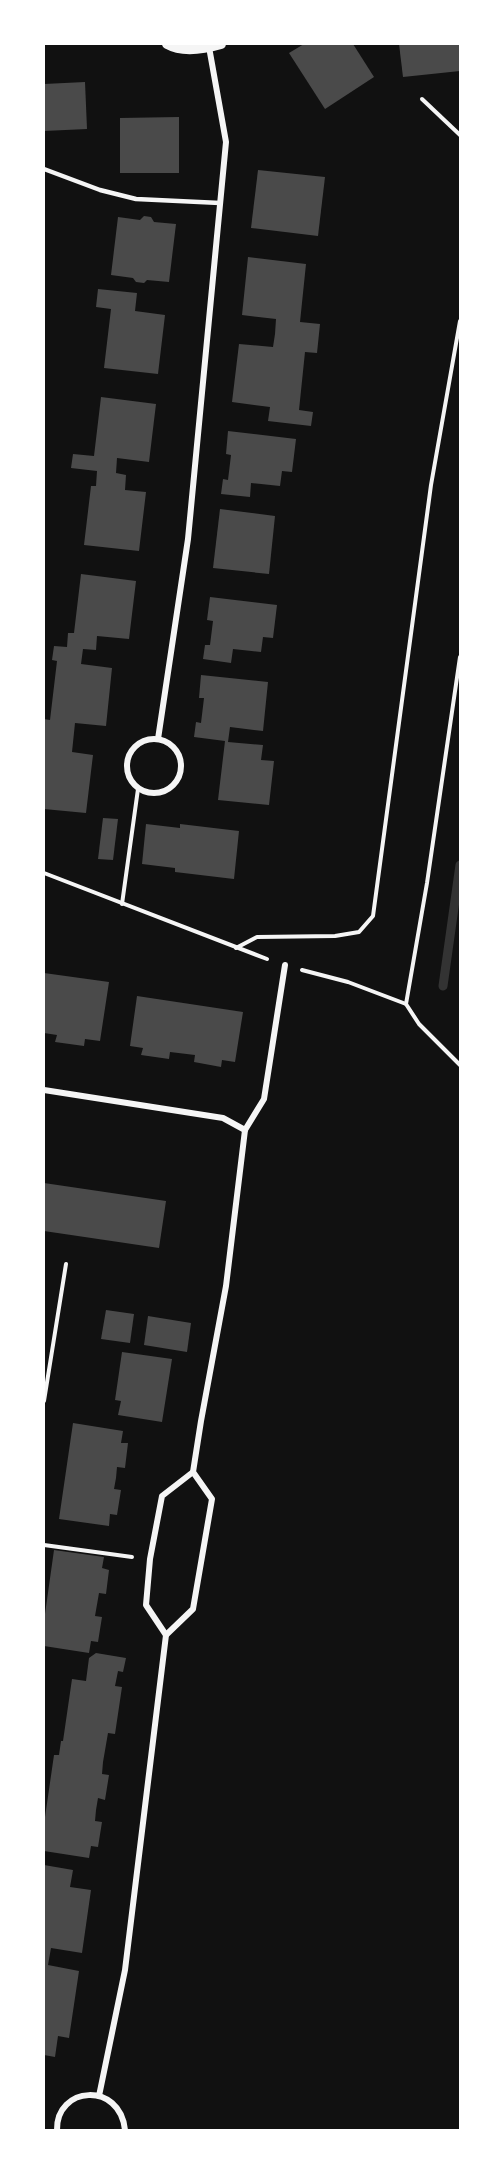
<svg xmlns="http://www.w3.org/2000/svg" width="504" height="2174" viewBox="0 0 504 2174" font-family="'Fira Sans Condensed',sans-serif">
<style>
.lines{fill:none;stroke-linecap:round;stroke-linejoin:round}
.stream{stroke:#333;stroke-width:9}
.building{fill:#4a4a4a}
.path{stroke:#f5f5f5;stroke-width:4}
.service{stroke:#f5f5f5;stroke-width:4.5}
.minor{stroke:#f5f5f5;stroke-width:6}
.tertiary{stroke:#f5f5f5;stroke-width:10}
</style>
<rect width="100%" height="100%" fill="#111"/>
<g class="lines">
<path class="stream" d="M443 986 460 865"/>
</g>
<g class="building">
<path d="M304 44H353L374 77 325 109 289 53Z"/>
<path d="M399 44H459L460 71 403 77Z"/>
<path d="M85 82 87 129 44 131V84Z"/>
<path d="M179 117V173H120V118Z"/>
<path d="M258 170 325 177 318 236 251 228Z"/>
<path d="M144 216 151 217 154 222 176 224 169 282 147 280 144 283 136 282 133 278 111 275 118 217 140 220Z"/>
<path d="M248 257 306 264 300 322 320 324 317 353 305 352 299 410 313 412 311 426 268 421 270 407 232 402 239 344 273 347 275 334 276 319 242 315Z"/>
<path d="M98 289 137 293 135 311 165 315 158 374 104 368 111 309 96 307Z"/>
<path d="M101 397 156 404 149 462 117 458 116 473 126 475 125 490 146 492 139 551 84 545 91 486H96L97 471 71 468 73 454 94 456Z"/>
<path d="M228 431 296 439 292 472 282 471 280 486 251 483 250 497 221 494 223 479 228 480 231 455 226 454Z"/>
<path d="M220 509 275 516 269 574 213 568Z"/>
<path d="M81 574 136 581 129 639 97 636 96 650 83 649 81 664 112 668 106 726 75 723 72 752 93 755 86 813 44 809V719L50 720 57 661 52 660 54 646 67 647 68 633H74Z"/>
<path d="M210 597 277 605 273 638 263 637 261 652 233 649 231 663 203 659 205 645H210L213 621 207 620Z"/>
<path d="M201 675 268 682 263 731 230 727 228 742 263 745 261 760 274 761 269 805 218 800 225 741 194 737 196 722 201 723 204 698H199Z"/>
<path d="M103 818 118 819 113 860 98 859Z"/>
<path d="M146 824 180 828V824L239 831 234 879 175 872V868L142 864Z"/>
<path d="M44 973 109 982 100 1041 85 1039 84 1046 55 1042 57 1035 44 1033Z"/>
<path d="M137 996 243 1012 235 1062 222 1060 221 1067 194 1062 195 1055 170 1052 169 1059 141 1055 143 1048 130 1046Z"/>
<path d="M44 1183 166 1201 159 1248 44 1231Z"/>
<path d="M106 1310 134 1314 130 1343 101 1339Z"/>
<path d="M148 1316 191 1323 187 1352 144 1345Z"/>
<path d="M122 1352 172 1359 162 1422 118 1415 121 1401 115 1400Z"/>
<path d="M73 1423 123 1431 121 1443H128L125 1468 117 1467 116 1478 114 1489 121 1490 117 1515 110 1514 109 1526 59 1519Z"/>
<path d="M54 1550 104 1557 102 1568 109 1570 106 1594 99 1593 95 1616 102 1617 98 1642 91 1641 89 1653 44 1646V1621Z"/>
<path d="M96 1653 126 1658 123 1672 118 1671 115 1686 122 1687 115 1734 108 1733 103 1762 102 1774 109 1775 105 1800 98 1798 96 1810 95 1821 102 1822 98 1847 91 1846 89 1858 44 1851V1824L54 1755H59L61 1741H63L72 1679 86 1681 89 1658Z"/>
<path d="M44 1865 73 1870 70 1887 91 1890 82 1953 51 1948 48 1965 79 1971 69 2038 58 2036 55 2057 44 2055Z"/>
</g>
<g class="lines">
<g class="path">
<path d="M422 99 460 135"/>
<path d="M460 657 427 883 406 1004 419 1024 460 1065"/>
<path d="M44 873 267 959"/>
<path d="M122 904 138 789"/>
<path d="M236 948 257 937 335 936 359 932 373 916 431 485 460 321"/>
<path d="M302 970 348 982 406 1004"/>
<path d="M44 1401 66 1264"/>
<path d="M44 1545 132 1557"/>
</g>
<path class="service" d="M44 169 100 190 136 199 220 203"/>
<g class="minor">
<circle cx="154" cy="766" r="27"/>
<path d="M158 739 188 539 226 142 209 47"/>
<path d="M44 1090 223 1118 245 1130"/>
<path d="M166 1635 146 1605 150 1559 162 1496 193 1472"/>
<path d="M99 2096 125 1970 166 1635 193 1609 212 1499 193 1472 201 1421 226 1286 245 1130 264 1099 285 965"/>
<path d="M57 2130C56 2086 120 2081 125 2130"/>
</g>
<path class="tertiary" d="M167 44C183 53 204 49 221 44"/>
</g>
<rect width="504" height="2174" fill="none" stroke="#ffffff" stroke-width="90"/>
</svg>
